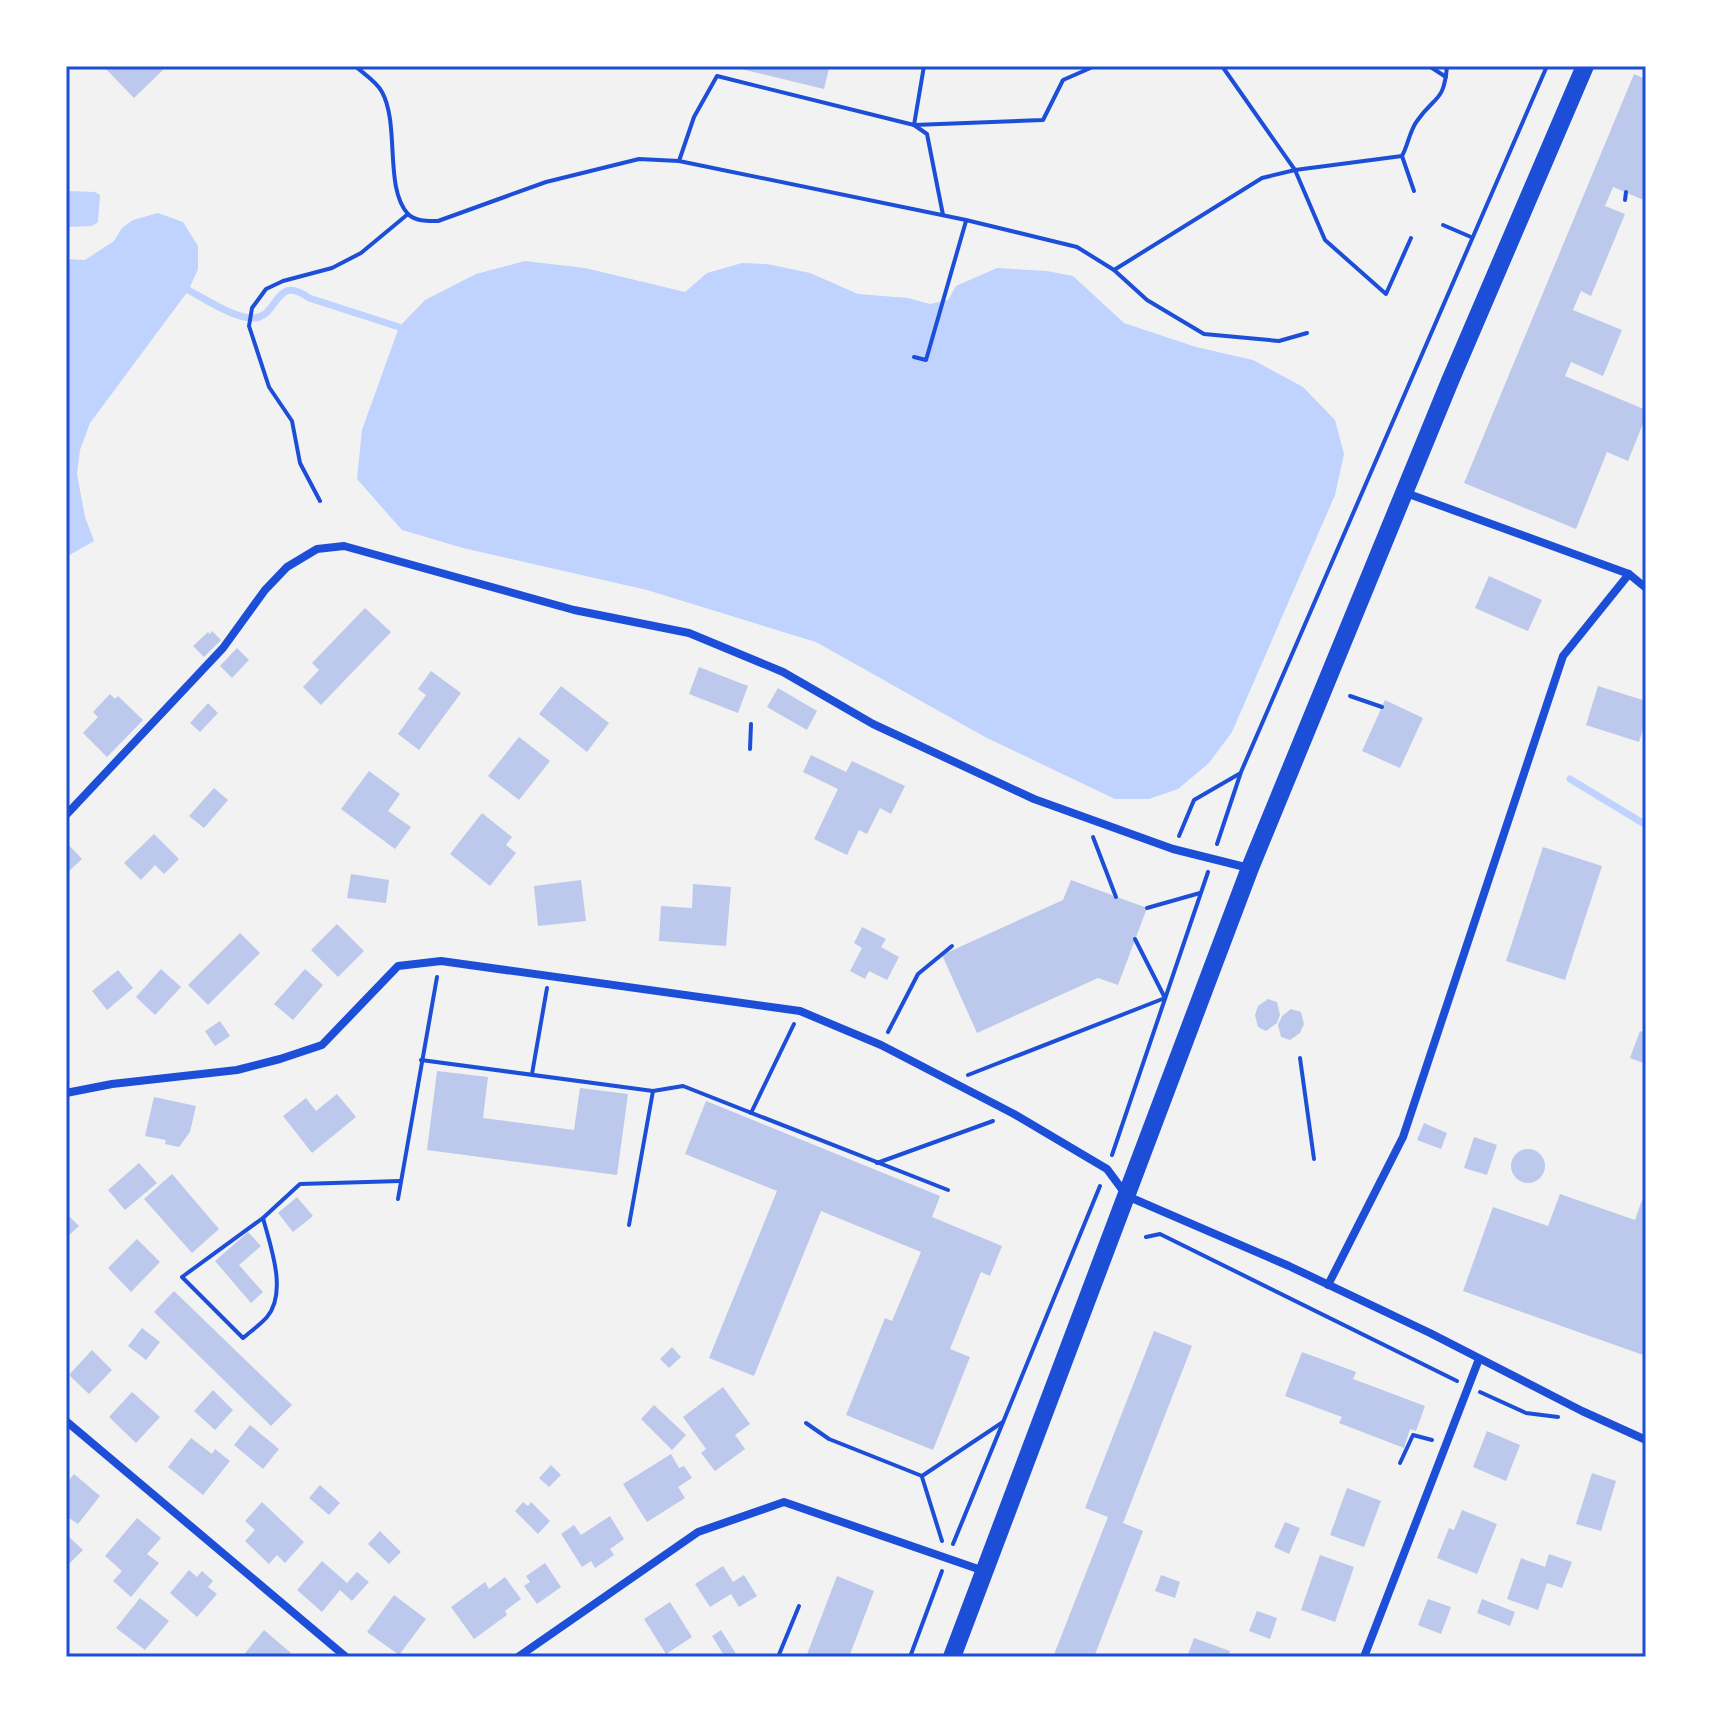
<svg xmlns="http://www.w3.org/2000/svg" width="1712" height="1723" viewBox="0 0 1712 1723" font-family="Mulish,sans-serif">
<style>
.water{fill:#bfd3fe}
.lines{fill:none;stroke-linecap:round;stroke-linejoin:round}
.stream{stroke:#bfd3fe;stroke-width:7}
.building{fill:#bdc9ec}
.path{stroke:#1d4ed8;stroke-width:4}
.minor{stroke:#1d4ed8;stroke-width:8}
.trunk{stroke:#1d4ed8;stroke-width:18}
.neatline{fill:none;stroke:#1d4ed8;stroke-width:3}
</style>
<rect width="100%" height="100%" fill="#f2f2f2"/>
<g class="water">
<path d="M66 191 95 192 100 195 98 222 92 226 66 227Z"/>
<path d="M158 213 183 222 198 246V269L188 291 90 423 80 450 77 474 85 517 94 541 66 557V259L85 260 114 241 122 228 133 220Z"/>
<path d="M525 261 585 268 685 292 707 273 742 263 767 264 810 273 858 294 908 298 930 304 948 300 956 286 997 268 1047 271 1073 276 1124 323 1196 347 1253 360 1303 387 1335 420 1344 454 1335 495 1232 732 1209 763 1178 789 1149 799H1115L985 737 816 642 647 590 463 548 402 530 357 479 362 430 399 327 425 300 476 274Z"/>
</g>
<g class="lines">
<g class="stream">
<path d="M188 290C205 299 234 318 252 318 279 319 274 272 309 298L399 327"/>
<path d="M1570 779 1646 825"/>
</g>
</g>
<g class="building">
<path d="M103 66H167L134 98Z"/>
<path d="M742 66H821L829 68 824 89 741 69Z"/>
<path d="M1634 74 1646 79V108L1643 114 1646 115V201L1613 187 1605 206 1625 214 1591 296 1581 291 1573 310 1622 330 1603 376 1571 362 1565 376 1646 410V416L1628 461 1607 452 1576 529 1464 483Z"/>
<path d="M1489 576 1542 600 1528 631 1475 608Z"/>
<path d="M365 608 391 632 321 705 303 687 319 670 312 663Z"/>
<path d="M212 631 221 640 204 657 193 646 208 632 210 634Z"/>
<path d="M237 648 249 660 232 678 220 666Z"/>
<path d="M699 667 748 686 738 713 689 694Z"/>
<path d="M431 671 461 693 419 750 398 734 426 695 418 689Z"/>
<path d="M561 686 609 723 587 752 539 714Z"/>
<path d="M1598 686 1646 701V719L1639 742 1586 725Z"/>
<path d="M778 688 817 711 807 730 767 707Z"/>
<path d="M110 694 115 699 118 696 143 720 107 757 83 733 98 717 93 712Z"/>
<path d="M1385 700 1423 718 1400 768 1362 751Z"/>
<path d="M208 703 218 713 200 732 190 723Z"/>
<path d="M519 737 550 761 519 800 488 776Z"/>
<path d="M811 755 846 772 852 761 905 786 891 814 880 808 867 834 859 830 847 855 814 839 838 789 803 772Z"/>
<path d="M369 771 400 794 388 811 411 827 395 849 341 809Z"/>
<path d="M214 788 228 800 204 828 189 816Z"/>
<path d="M482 813 512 837 506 845 516 853 490 886 450 854Z"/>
<path d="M154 834 179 859 164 874 155 865 141 880 124 863Z"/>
<path d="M66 842 82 859 66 874Z"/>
<path d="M1543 847 1602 866 1565 980 1506 961Z"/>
<path d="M351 874 389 880 386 903 347 898Z"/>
<path d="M581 880 586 921 538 926 534 886Z"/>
<path d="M1071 880 1147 908 1118 985 1098 978 977 1033 942 955 1063 900Z"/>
<path d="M693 884 731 887 726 946 659 941 661 906 692 908Z"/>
<path d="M337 924 364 951 338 977 311 950Z"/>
<path d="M862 927 886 939 881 947 899 957 887 980 869 971 865 979 850 971 862 948 854 943Z"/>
<path d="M240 933 260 953 208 1005 188 985Z"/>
<path d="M161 969 181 987 155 1015 136 997Z"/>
<path d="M305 969 323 985 293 1020 274 1004Z"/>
<path d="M118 970 133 988 107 1010 92 991Z"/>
<path d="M1268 999 1277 1002 1280 1015 1277 1023 1266 1031 1258 1027 1255 1015 1258 1006Z"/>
<path d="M1291 1009 1301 1012 1304 1024 1300 1033 1290 1040 1281 1037 1278 1025 1282 1016Z"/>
<path d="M220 1021 230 1036 215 1046 205 1031Z"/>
<path d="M1640 1031 1646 1033V1064L1630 1058Z"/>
<path d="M437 1071 488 1077 483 1118 574 1130 580 1088 628 1094 617 1175 427 1150Z"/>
<path d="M337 1094 356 1117 312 1153 283 1116 306 1098 316 1111Z"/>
<path d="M154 1097 196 1106 190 1132 179 1147 165 1144 166 1140 145 1136Z"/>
<path d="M706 1101 940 1196 932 1217 1002 1246 990 1276 981 1272 950 1349 970 1357 933 1450 846 1415 885 1318 892 1321 921 1252 821 1211 754 1376 709 1358 777 1191 685 1154Z"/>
<path d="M1424 1123 1447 1133 1441 1149 1417 1140Z"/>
<path d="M1474 1137 1497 1145 1487 1175 1464 1168Z"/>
<circle cx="1528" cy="1166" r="17"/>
<path d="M139 1163 157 1183 125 1210 108 1190Z"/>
<path d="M172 1174 219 1229 192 1253 144 1199Z"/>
<path d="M1560 1194 1635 1220 1642 1200 1646 1202V1356L1463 1291 1493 1207 1548 1226Z"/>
<path d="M297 1197 313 1216 293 1232 278 1213Z"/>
<path d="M66 1213 79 1226 66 1238Z"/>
<path d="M248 1232 261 1246 239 1265 263 1292 251 1303 215 1261Z"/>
<path d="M137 1239 160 1262 131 1292 108 1268Z"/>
<path d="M174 1291 292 1405 271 1426 154 1312Z"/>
<path d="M142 1328 160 1342 146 1360 128 1346Z"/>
<path d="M1154 1331 1192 1346 1123 1523 1143 1531 1094 1657H1053L1108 1517 1085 1508Z"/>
<path d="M672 1347 681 1357 669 1368 660 1359Z"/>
<path d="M92 1350 112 1370 89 1394 69 1375Z"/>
<path d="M1302 1352 1356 1372 1353 1379 1425 1406 1416 1431 1410 1429 1404 1448 1339 1423 1342 1417 1285 1396Z"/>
<path d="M723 1387 750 1424 735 1435 745 1449 715 1471 701 1453 706 1449 683 1417Z"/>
<path d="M213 1390 233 1410 215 1430 194 1411Z"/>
<path d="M132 1392 160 1417 136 1443 109 1417Z"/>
<path d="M654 1405 686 1435 672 1450 641 1419Z"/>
<path d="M250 1425 279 1449 263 1469 234 1445Z"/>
<path d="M1487 1431 1520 1445 1506 1481 1473 1467Z"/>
<path d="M191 1438 212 1454 215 1449 230 1461 203 1495 168 1467Z"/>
<path d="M671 1454 679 1468 684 1466 692 1478 678 1487 685 1498 647 1522 623 1484Z"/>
<path d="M551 1465 561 1475 549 1487 539 1478Z"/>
<path d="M1592 1473 1616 1481 1601 1531 1576 1524Z"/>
<path d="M74 1474 100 1496 78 1524 69 1518 66 1522V1484Z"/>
<path d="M320 1485 340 1503 329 1515 309 1498Z"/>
<path d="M1347 1488 1381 1501 1364 1547 1330 1535Z"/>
<path d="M262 1502 304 1542 285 1563 277 1555 269 1564 245 1541 255 1530 245 1521Z"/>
<path d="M523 1502 528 1506 531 1502 550 1521 538 1534 515 1511Z"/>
<path d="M1462 1510 1497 1524 1477 1574 1437 1558 1449 1528 1454 1530Z"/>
<path d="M610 1516 624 1539 610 1549 614 1555 595 1568 591 1561 582 1567 561 1534 574 1525 581 1535Z"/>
<path d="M137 1518 161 1538 147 1554 159 1563 131 1597 113 1581 122 1571 105 1556Z"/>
<path d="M1285 1522 1300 1528 1289 1554 1274 1547Z"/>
<path d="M380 1531 401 1552 389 1564 368 1544Z"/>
<path d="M66 1534 83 1550 66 1567Z"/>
<path d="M1549 1554 1572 1562 1562 1588 1547 1583 1538 1610 1507 1599 1521 1558 1545 1567Z"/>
<path d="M1320 1555 1354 1567 1335 1622 1301 1610Z"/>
<path d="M322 1561 347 1583 357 1572 369 1582 352 1601 340 1590 322 1612 297 1590Z"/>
<path d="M545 1563 561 1587 537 1604 524 1586 530 1582 526 1576Z"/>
<path d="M723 1566 733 1582 744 1575 757 1596 739 1607 731 1594 710 1607 695 1584Z"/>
<path d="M189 1570 197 1577 202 1571 213 1581 208 1587 217 1594 197 1617 170 1593Z"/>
<path d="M1161 1575 1180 1582 1175 1598 1155 1591Z"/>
<path d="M837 1576 874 1591 849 1657H806Z"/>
<path d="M505 1577 521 1599 505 1611 507 1615 474 1639 451 1607 485 1582 489 1589Z"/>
<path d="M394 1595 426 1619 399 1655 367 1632Z"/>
<path d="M140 1598 169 1621 145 1650 116 1628Z"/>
<path d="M1428 1599 1451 1607 1441 1634 1418 1625Z"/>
<path d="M1482 1599 1515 1612 1510 1626 1477 1613Z"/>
<path d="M670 1602 692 1637 666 1654 644 1619Z"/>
<path d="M1257 1611 1277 1618 1270 1639 1249 1631Z"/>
<path d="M264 1630 291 1653 288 1657H242Z"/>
<path d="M721 1630 738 1657H725L712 1636Z"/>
<path d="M1194 1638 1230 1651 1228 1657H1187Z"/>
</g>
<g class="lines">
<g class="path">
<path d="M355 66C364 74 377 82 382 92 400 125 384 188 408 214 416 222 429 221 438 221L546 182 639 159 679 161 966 220 1077 247 1114 270 1147 300 1204 334 1279 341 1307 333"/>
<path d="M924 66 914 125 1043 120 1063 80 1095 66"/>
<path d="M1222 66 1295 170 1325 240 1386 294 1411 238"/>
<path d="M1429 66 1446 77"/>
<path d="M679 161 694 117 717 76 914 125 927 134 943 215"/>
<path d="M1414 191 1402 156C1408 145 1410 130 1417 121 1435 95 1444 103 1447 66"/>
<path d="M1625 200 1626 192"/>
<path d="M1443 225 1471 237"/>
<path d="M1114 270 1262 178 1295 170 1402 156"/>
<path d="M914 357 926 360 966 221"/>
<path d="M320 501 300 463 292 421 269 387 249 326 252 308 266 289 283 281 332 268 361 253 408 214"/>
<path d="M1350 696 1382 707"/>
<path d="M750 749 751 724"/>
<path d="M1179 836 1194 800 1239 774"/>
<path d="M1093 837 1116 897"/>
<path d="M1217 844 1241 772 1547 66"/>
<path d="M1147 908 1200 893"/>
<path d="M888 1032 918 974 952 946"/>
<path d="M1300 1058 1314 1159"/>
<path d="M421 1060 653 1091 683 1086 948 1190"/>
<path d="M532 1074 547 988"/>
<path d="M968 1075 1165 998 1135 939"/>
<path d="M751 1113 794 1024"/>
<path d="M1112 1155 1208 872"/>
<path d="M877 1163 993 1121"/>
<path d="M398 1199 437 977"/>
<path d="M263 1218C270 1245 288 1292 267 1317 260 1325 251 1331 243 1338L182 1277 263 1218 300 1184 400 1181"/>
<path d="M629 1225 653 1091"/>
<path d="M1146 1237 1160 1234 1457 1381"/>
<path d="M1480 1392 1526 1413 1558 1417"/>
<path d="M806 1423 829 1439 922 1476 1003 1422"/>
<path d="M1400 1463 1413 1435 1432 1440"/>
<path d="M922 1477 942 1541"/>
<path d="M953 1544 1100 1186"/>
<path d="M778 1657 799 1606"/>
<path d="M910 1657 942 1571"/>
</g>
<g class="minor">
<path d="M1406 493 1629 574 1646 588"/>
<path d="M66 815 223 648 265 590 287 567 317 549 344 546 574 610 689 633 783 672 873 724 1034 799 1173 849 1249 868"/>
<path d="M66 1093 112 1084 237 1070 280 1059 322 1045 398 966 441 961 800 1011 881 1045 1014 1114 1107 1169 1127 1196 1289 1266 1430 1333 1582 1411 1646 1440"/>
<path d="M1328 1285 1403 1137 1563 656 1629 574"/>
<path d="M66 1421 346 1657"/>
<path d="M518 1657 698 1532 784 1502 984 1571"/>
<path d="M1364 1657 1479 1359"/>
</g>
<path class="trunk" d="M952 1657 1250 868 1450 381 1585 66"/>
</g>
<rect width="1712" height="1723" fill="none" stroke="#ffffff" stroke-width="136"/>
<rect x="68" y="68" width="1576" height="1587" class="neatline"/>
</svg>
